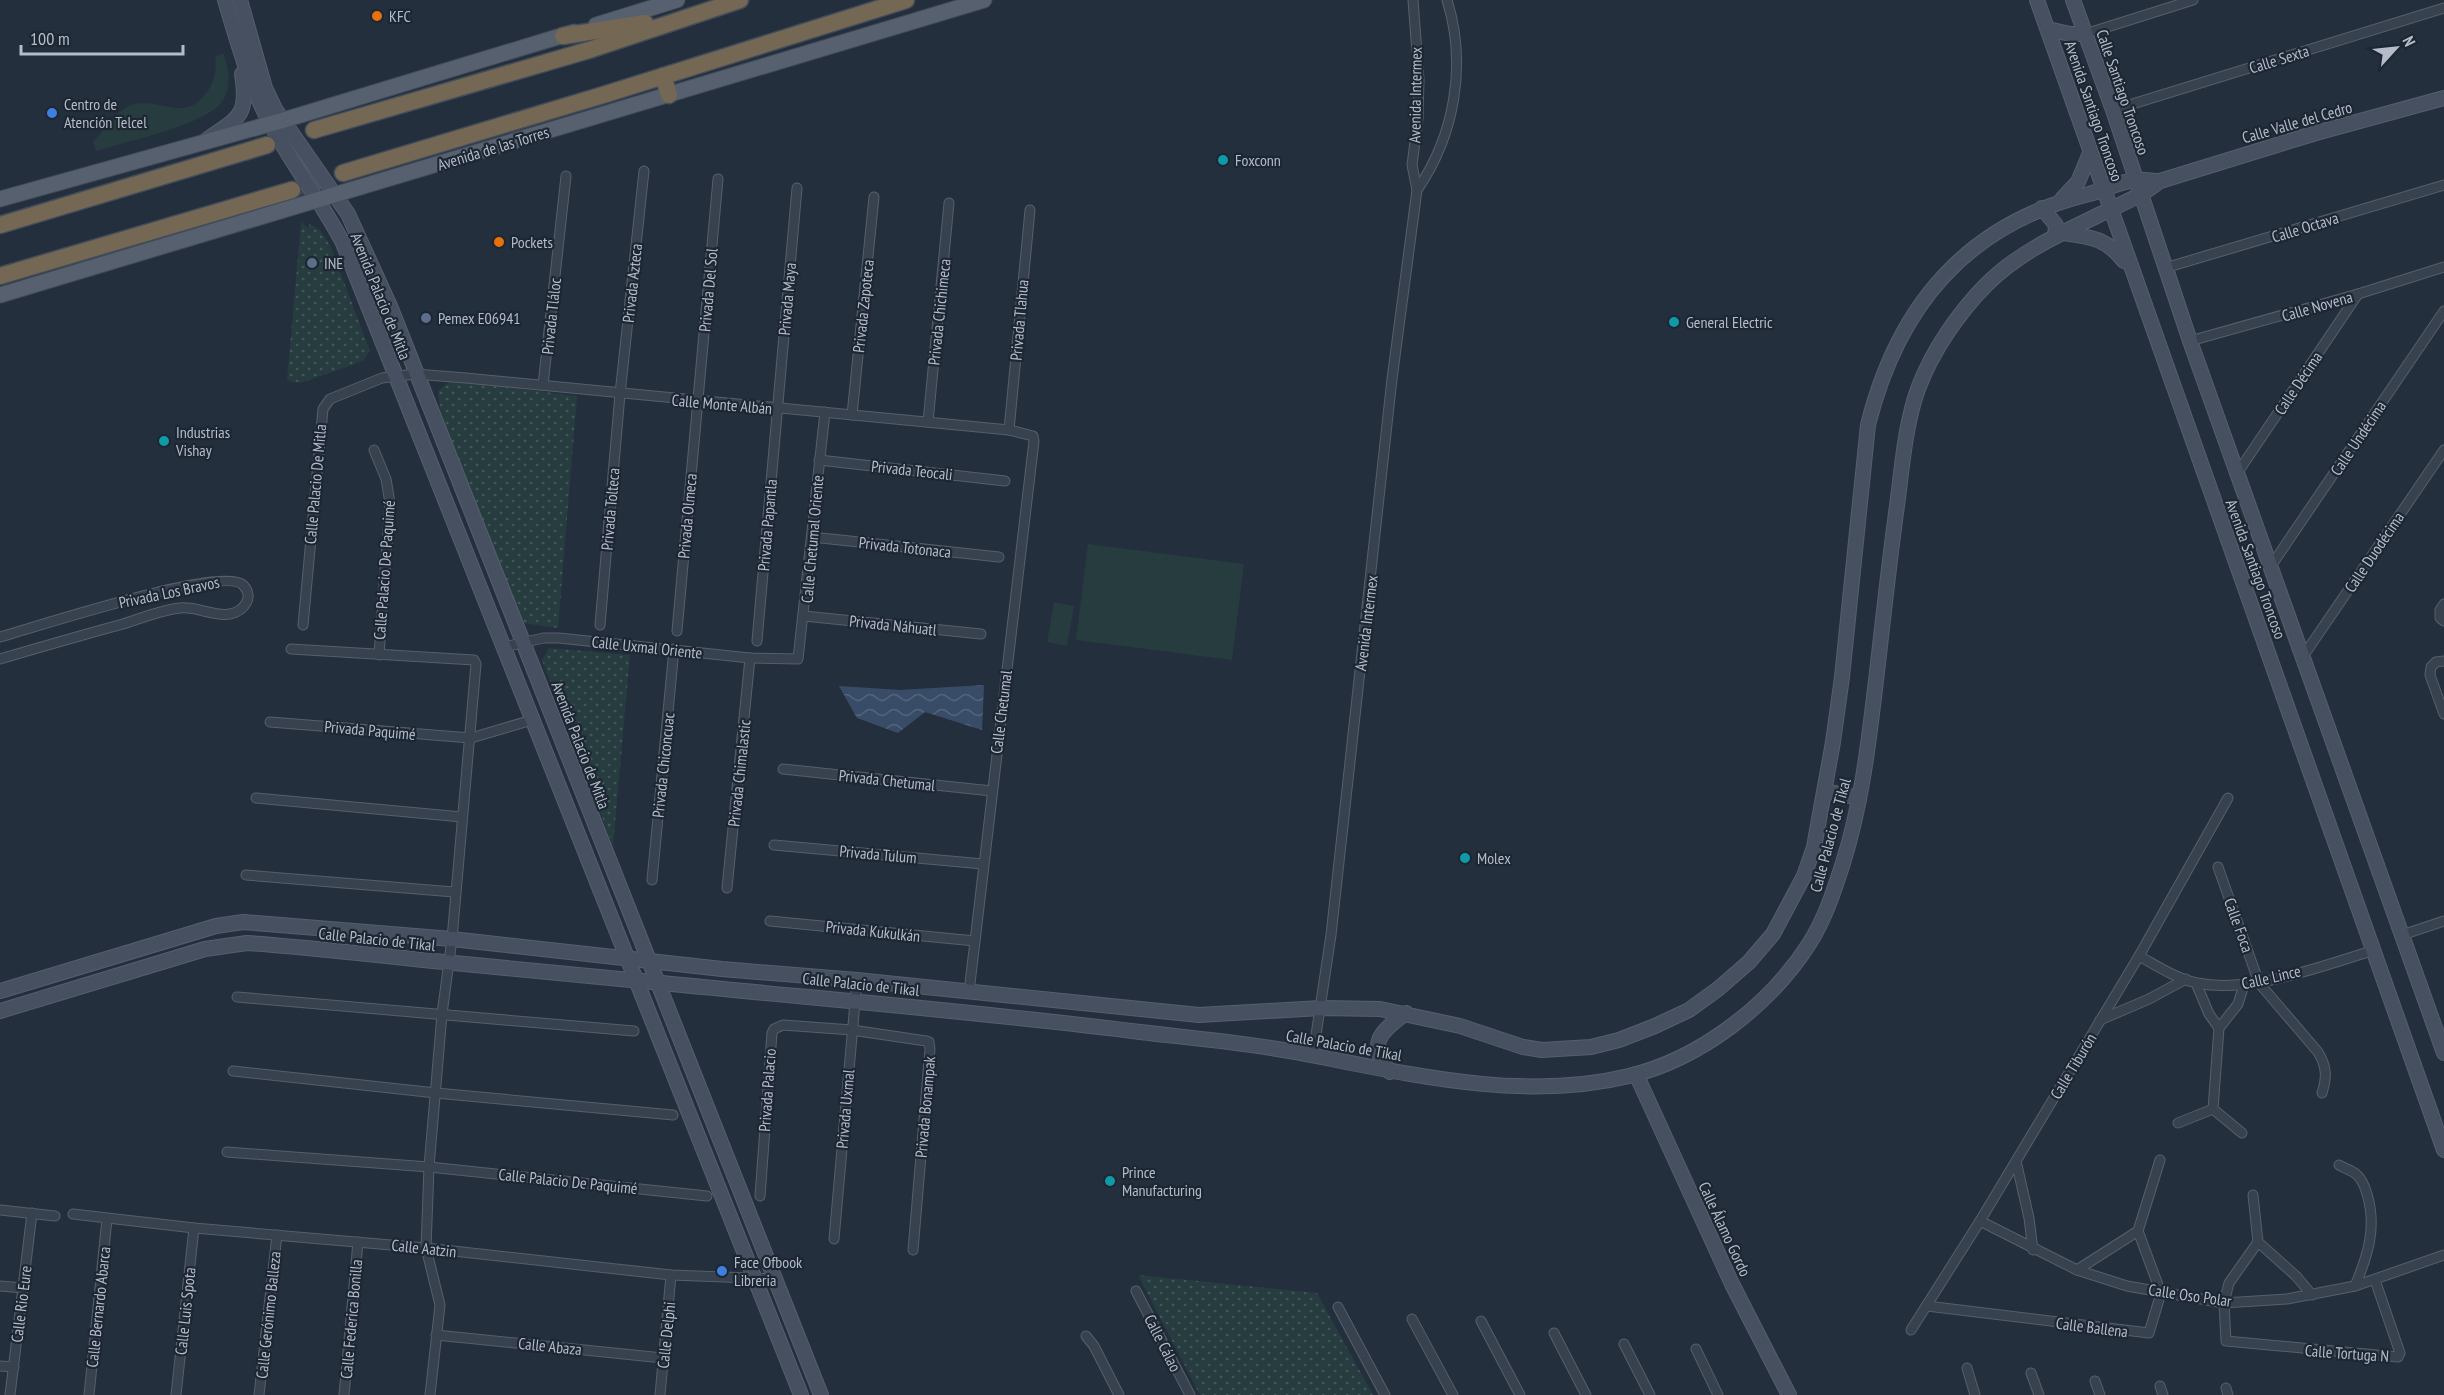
<svg xmlns="http://www.w3.org/2000/svg" width="2444" height="1395" viewBox="0 0 2444 1395" font-family="'PT Sans Narrow',sans-serif">
<style>
.grass{fill:#263c3f}
.park{fill:url(#park-dots)}
.water{fill:url(#water-waves)}
.lines{fill:none;stroke-linecap:round;stroke-linejoin:round}
.highway-tunnel{stroke:#3a4453;stroke-width:16;stroke-dasharray:16 8;stroke-linecap:butt}
.street-casing{stroke:#565f6c;stroke-width:11}
.secondary-casing{stroke:#565f6c;stroke-width:16}
.primary-casing{stroke:#414a57;stroke-width:17}
.highway-casing{stroke:#434c59;stroke-width:19}
.street{stroke:#38414e;stroke-width:9}
.secondary{stroke:#465061;stroke-width:14}
.primary{stroke:#56606e;stroke-width:15}
.highway{stroke:#746855;stroke-width:16}
.food-dot{fill:#e8710a;stroke:#1d2633;stroke-width:2}
.shop-dot{fill:#3f7fe0;stroke:#1d2633;stroke-width:2}
.culture-dot{fill:#0f9aa8;stroke:#1d2633;stroke-width:2}
.service-dot{fill:#5c6f8a;stroke:#1d2633;stroke-width:2}
.labels{text-anchor:middle;stroke-width:4.5;stroke-linejoin:round;paint-order:stroke}
.poi-label{font-size:16px;fill:#b4bcc9;stroke:#1d2633;text-anchor:start}
.street-label{font-size:16px;fill:#b4bcc9;stroke:#1d2633}
</style>
<defs>
<pattern id="park-dots" width="8" height="8" patternUnits="userSpaceOnUse" patternTransform="scale(1.5)"><rect width="8" height="8" fill="#263c3f"/><path d="M2 2h.1M6 6h.1" fill="none" stroke="#435659" stroke-width="1.8" stroke-linecap="round"/></pattern>
<pattern id="water-waves" width="16" height="10" patternUnits="userSpaceOnUse" patternTransform="scale(1.5)"><rect width="16" height="10" fill="#394c67"/><path d="M0 5q4-4 8 0t8 0" fill="none" stroke="#53647b"/></pattern>
</defs>
<rect width="100%" height="100%" fill="#242f3e"/>
<g class="grass">
<path d="M223 53C229 68 232 88 222 102 205 125 125 142 96 151L93 141C107 129 115 110 134 104 158 98 186 123 207 92 215 80 217 71 215 57Z"/>
<path d="M1088 544 1244 564 1232 660 1076 640Z"/>
<path d="M1054 602 1074 606 1067 646 1047 642Z"/>
</g>
<g class="park">
<path d="M301 222 308 228 310 224 320 230 330 245 370 351 363 361 301 383 287 381Z"/>
<path d="M451 380 577 396 558 628 522 623 440 410 438 391Z"/>
<path d="M549 648 630 655 613 846 542 660Z"/>
<path d="M1138 1275 1317 1293 1373 1395H1200Z"/>
</g>
<path class="water" d="M984 685 982 730 925 712 898 733 857 718 839 686 900 690Z"/>
<g class="lines">
<path class="highway-tunnel" d="M292 190 343 173"/>
<defs>
<g id="street">
<path d="M2085 34 2193 0"/>
<path d="M2113 110 2444 8"/>
<path d="M1417 190C1455 135 1467 64 1447 0"/>
<path d="M2165 268 2444 185"/>
<path d="M2190 341 2358 294 2444 267"/>
<path d="M543 385 566 176"/>
<path d="M852 415 874 197"/>
<path d="M928 422 949 203"/>
<path d="M1009 430 1030 210"/>
<path d="M374 450 386 479 390 503 379 655"/>
<path d="M819 460 1005 481"/>
<path d="M2238 472 2358 294"/>
<path d="M812 537 999 557"/>
<path d="M2271 566 2444 311"/>
<path d="M2444 604 2440 610V618L2444 621"/>
<path d="M804 616 981 634"/>
<path d="M303 625 323 409 330 399 382 378 415 374 466 378 1009 430 1033 436 1034 441 969 992"/>
<path d="M600 625 620 394 644 171"/>
<path d="M677 631 718 179"/>
<path d="M0 637C33 628 224 565 243 585 255 597 244 611 230 614 213 617 197 606 180 608 161 610 142 618 123 624 82 635 41 647 0 659"/>
<path d="M757 641 797 188"/>
<path d="M504 647 543 638H559L750 658 798 659 825 412"/>
<path d="M291 649 474 660 476 664 452 939 442 1014 429 1167 426 1248 440 1305 430 1395"/>
<path d="M2304 655 2444 450"/>
<path d="M2444 661 2436 662 2431 667 2430 675 2444 714"/>
<path d="M270 722 471 738 532 720"/>
<path d="M783 769 992 791"/>
<path d="M256 798 462 817"/>
<path d="M774 845 983 864"/>
<path d="M2218 867 2259 983 2318 1052C2327 1067 2327 1077 2322 1093"/>
<path d="M246 875 454 892"/>
<path d="M652 880 674 649"/>
<path d="M727 888 750 658"/>
<path d="M770 921 975 941"/>
<path d="M2402 935 2444 921"/>
<path d="M2139 956C2157 966 2177 979 2197 983 2251 994 2320 966 2372 951"/>
<path d="M2196 983 2209 1014 2219 1028"/>
<path d="M237 997 634 1031"/>
<path d="M2100 1020 2149 999 2186 979"/>
<path d="M1313 1055 1331 935 1392 379 1417 190 1412 165 1418 118 1419 79 1413 0"/>
<path d="M233 1071 436 1093 673 1115"/>
<path d="M2178 1123 2213 1109"/>
<path d="M2242 1133 2213 1109 2219 1028 2238 1004 2244 985"/>
<path d="M227 1152 429 1167 707 1196"/>
<path d="M2016 1161 2029 1218 2033 1250"/>
<path d="M2339 1165C2344 1168 2351 1170 2356 1174 2362 1179 2365 1187 2367 1194 2377 1227 2368 1255 2355 1286"/>
<path d="M2253 1195 2258 1242 2229 1283 2224 1303 2226 1341 2398 1357 2400 1353 2375 1280"/>
<path d="M760 1196 772 1033 774 1029 783 1025 852 1030 926 1041 929 1042 930 1049 913 1250"/>
<path d="M0 1210 55 1216"/>
<path d="M73 1214 194 1228 426 1248 671 1275 775 1279"/>
<path d="M1980 1221 2077 1270 2127 1286 2224 1303 2287 1299 2355 1286 2444 1255"/>
<path d="M834 1239 857 980"/>
<path d="M2258 1242 2296 1276 2312 1295"/>
<path d="M2077 1270 2138 1231"/>
<path d="M0 1286 23 1288"/>
<path d="M1136 1291 1190 1395"/>
<path d="M1927 1306 2149 1333 2161 1293 2138 1231 2160 1160"/>
<path d="M1338 1307 1385 1395"/>
<path d="M1412 1319 1453 1395"/>
<path d="M1481 1321 1520 1395"/>
<path d="M1911 1330 1980 1221 2139 956 2228 798"/>
<path d="M1554 1333 1586 1395"/>
<path d="M436 1335 663 1358"/>
<path d="M1086 1336 1094 1346 1119 1395"/>
<path d="M1624 1344 1650 1395"/>
<path d="M1696 1349 1718 1395"/>
<path d="M0 1366 14 1367"/>
<path d="M1967 1368 1975 1395"/>
<path d="M2031 1373 2039 1395"/>
<path d="M2095 1381 2100 1395"/>
<path d="M2160 1386 2163 1395"/>
<path d="M2226 1388 2228 1395"/>
<path d="M10 1395 32 1213"/>
<path d="M89 1395 107 1219"/>
<path d="M176 1395 194 1228"/>
<path d="M259 1395 277 1235"/>
<path d="M344 1395 358 1242"/>
<path d="M660 1395 671 1275"/>
</g>
<g id="secondary">
<path d="M225 0C237 41 249 83 269 121 291 163 321 201 343 243L801 1395"/>
<path d="M240 0 265 88 275 109 348 214 390 306 821 1395"/>
<path d="M2037 0 2444 1150"/>
<path d="M2073 0 2113 110 2190 341 2444 1053"/>
<path d="M2048 29 2070 34H2085"/>
<path d="M205 141C238 117 249 118 242 74"/>
<path d="M2062 199 2078 182 2090 153"/>
<path d="M2042 208 2056 225 2055 237"/>
<path d="M2063 233C2091 237 2106 238 2124 261"/>
<path d="M1825 791 1859 798"/>
<path d="M0 991 216 926 243 922 452 939 722 969 857 980 1199 1015 1321 1008 1380 1009 1460 1026 1523 1047 1542 1050 1591 1047 1619 1040 1655 1026 1689 1010 1718 989 1749 962 1773 934 1804 876 1814 847 1833 742 1842 677 1868 425C1898 305 1967 224 2089 194 2104 190 2121 181 2137 180 2144 179 2152 181 2160 181L2316 133 2444 98"/>
<path d="M0 1011 205 949 247 943C306 947 364 954 423 960 503 968 583 975 662 983 822 999 981 1012 1140 1032 1199 1039 1258 1044 1316 1056 1417 1076 1527 1101 1629 1076 1700 1059 1770 1005 1809 944 1825 919 1834 891 1843 863 1861 806 1868 748 1875 689 1882 630 1888 572 1896 513 1902 472 1904 428 1918 389 1932 351 1959 312 1987 284 2020 251 2064 232 2105 212 2126 202 2141 196 2160 181"/>
<path d="M1390 1072C1366 1044 1381 1031 1406 1013"/>
<path d="M1636 1074 1732 1284 1789 1395"/>
</g>
<g id="primary">
<path d="M596 25 677 0"/>
<path d="M0 199 284 120 574 32"/>
<path d="M0 295 984 0"/>
</g>
<g id="highway">
<path d="M563 36 645 23"/>
<path d="M663 76 669 95"/>
<path d="M314 130 589 50 740 0"/>
<path d="M343 173 603 95 906 0"/>
<path d="M0 225 267 145"/>
<path d="M0 276 292 190"/>
</g>
</defs>
<use href="#street" class="street-casing"/>
<use href="#secondary" class="secondary-casing"/>
<use href="#primary" class="primary-casing"/>
<use href="#highway" class="highway-casing"/>
<use href="#street" class="street"/>
<use href="#secondary" class="secondary"/>
<use href="#primary" class="primary"/>
<use href="#highway" class="highway"/>
</g>
<g class="food-dot">
<circle cx="377" cy="16" r="6"/>
<circle cx="499" cy="242" r="6"/>
</g>
<g class="shop-dot">
<circle cx="52" cy="113" r="6"/>
<circle cx="722" cy="1271" r="6"/>
</g>
<g class="culture-dot">
<circle cx="1223" cy="160" r="6"/>
<circle cx="1674" cy="322" r="6"/>
<circle cx="164" cy="441" r="6"/>
<circle cx="1465" cy="858" r="6"/>
<circle cx="1110" cy="1181" r="6"/>
</g>
<g class="service-dot">
<circle cx="312" cy="263" r="6"/>
<circle cx="426" cy="318" r="6"/>
</g>
<g class="labels">
<g class="poi-label">
<text x="389" y="22">KFC</text>
<text x="64" y="110">Centro de<tspan x="64" dy="18">Atención Telcel</tspan></text>
<text x="1235" y="166">Foxconn</text>
<text x="511" y="248">Pockets</text>
<text x="324" y="269">INE</text>
<text x="438" y="324">Pemex E06941</text>
<text x="1686" y="328">General Electric</text>
<text x="176" y="438">Industrias<tspan x="176" dy="18">Vishay</tspan></text>
<text x="1477" y="864">Molex</text>
<text x="1122" y="1178">Prince<tspan x="1122" dy="18">Manufacturing</tspan></text>
<text x="734" y="1268">Face Ofbook<tspan x="734" dy="18">Libreria</tspan></text>
</g>
<g class="street-label">
<text transform="translate(2279 59) rotate(-17)" y="6">Calle Sexta</text>
<text transform="translate(2123 92) rotate(71)" y="6">Calle Santiago Troncoso</text>
<text transform="translate(1415 95) rotate(-89)" y="6">Avenida Intermex</text>
<text transform="translate(2094 111) rotate(71)" y="6">Avenida Santiago Troncoso</text>
<text transform="translate(2297 122) rotate(-16)" y="6">Calle Valle del Cedro</text>
<text transform="translate(493 148) rotate(-17)" y="6">Avenida de las Torres</text>
<text transform="translate(2305 227) rotate(-17)" y="6">Calle Octava</text>
<text transform="translate(632 283) rotate(-84)" y="6">Privada Azteca</text>
<text transform="translate(708 290) rotate(-85)" y="6">Privada Del Sol</text>
<text transform="translate(381 296) rotate(68)" y="6">Avenida Palacio de Mitla</text>
<text transform="translate(787 299) rotate(-85)" y="6">Privada Maya</text>
<text transform="translate(863 306) rotate(-84)" y="6">Privada Zapoteca</text>
<text transform="translate(2317 306) rotate(-16)" y="6">Calle Novena</text>
<text transform="translate(939 312) rotate(-84)" y="6">Privada Chichimeca</text>
<text transform="translate(551 316) rotate(-84)" y="6">Privada Tláloc</text>
<text transform="translate(1019 320) rotate(-85)" y="6">Privada Tlahua</text>
<text transform="translate(2298 383) rotate(-56)" y="6">Calle Décima</text>
<text transform="translate(722 404) rotate(5)" y="6">Calle Monte Albán</text>
<text transform="translate(2358 438) rotate(-56)" y="6">Calle Undécima</text>
<text transform="translate(912 470) rotate(6)" y="6">Privada Teocali</text>
<text transform="translate(315 484) rotate(-85)" y="6">Calle Palacio De Mitla</text>
<text transform="translate(610 509) rotate(-85)" y="6">Privada Tolteca</text>
<text transform="translate(687 516) rotate(-85)" y="6">Privada Olmeca</text>
<text transform="translate(767 525) rotate(-85)" y="6">Privada Papantla</text>
<text transform="translate(812 539) rotate(-85)" y="6">Calle Chetumal Oriente</text>
<text transform="translate(905 547) rotate(6)" y="6">Privada Totonaca</text>
<text transform="translate(2374 552) rotate(-56)" y="6">Calle Duodécima</text>
<text transform="translate(2256 569) rotate(70)" y="6">Avenida Santiago Troncoso</text>
<text transform="translate(384 570) rotate(-86)" y="6">Calle Palacio De Paquimé</text>
<text transform="translate(169 592) rotate(-12)" y="6">Privada Los Bravos</text>
<text transform="translate(1366 623) rotate(-83)" y="6">Avenida Intermex</text>
<text transform="translate(893 625) rotate(6)" y="6">Privada Náhuatl</text>
<text transform="translate(647 647) rotate(6)" y="6">Calle Uxmal Oriente</text>
<text transform="translate(1001 712) rotate(-83)" y="6">Calle Chetumal</text>
<text transform="translate(370 730) rotate(5)" y="6">Privada Paquimé</text>
<text transform="translate(581 745) rotate(69)" y="6">Avenida Palacio de Mitla</text>
<text transform="translate(663 765) rotate(-84)" y="6">Privada Chiconcuac</text>
<text transform="translate(739 773) rotate(-84)" y="6">Privada Chimalastic</text>
<text transform="translate(887 780) rotate(6)" y="6">Privada Chetumal</text>
<text transform="translate(1830 835) rotate(-75)" y="6">Calle Palacio de Tikal</text>
<text transform="translate(878 854) rotate(5)" y="6">Privada Tulum</text>
<text transform="translate(2239 925) rotate(70)" y="6">Calle Foca</text>
<text transform="translate(873 931) rotate(6)" y="6">Privada Kukulkán</text>
<text transform="translate(377 939) rotate(6)" y="6">Calle Palacio de Tikal</text>
<text transform="translate(2271 977) rotate(-13)" y="6">Calle Lince</text>
<text transform="translate(861 984) rotate(6)" y="6">Calle Palacio de Tikal</text>
<text transform="translate(1344 1045) rotate(10)" y="6">Calle Palacio de Tikal</text>
<text transform="translate(2073 1066) rotate(-59)" y="6">Calle Tiburón</text>
<text transform="translate(767 1090) rotate(-86)" y="6">Privada Palacio</text>
<text transform="translate(925 1107) rotate(-85)" y="6">Privada Bonampak</text>
<text transform="translate(845 1109) rotate(-85)" y="6">Privada Uxmal</text>
<text transform="translate(568 1181) rotate(6)" y="6">Calle Palacio De Paquimé</text>
<text transform="translate(1725 1229) rotate(65)" y="6">Calle Álamo Gordo</text>
<text transform="translate(424 1248) rotate(6)" y="6">Calle Aatzin</text>
<text transform="translate(2190 1295) rotate(8)" y="6">Calle Oso Polar</text>
<text transform="translate(21 1304) rotate(-83)" y="6">Calle Rio Eure</text>
<text transform="translate(98 1307) rotate(-84)" y="6">Calle Bernardo Abarca</text>
<text transform="translate(185 1311) rotate(-84)" y="6">Calle Luis Spota</text>
<text transform="translate(268 1315) rotate(-84)" y="6">Calle Gerónimo Balleza</text>
<text transform="translate(351 1319) rotate(-85)" y="6">Calle Federica Bonilla</text>
<text transform="translate(2092 1327) rotate(7)" y="6">Calle Ballena</text>
<text transform="translate(666 1335) rotate(-84)" y="6">Calle Delphi</text>
<text transform="translate(1163 1343) rotate(63)" y="6">Calle Cálao</text>
<text transform="translate(550 1346) rotate(6)" y="6">Calle Abaza</text>
<text transform="translate(2347 1353) rotate(4)" y="6">Calle Tortuga N</text>
</g>
</g>
<g transform="translate(2396 48) rotate(63)" stroke="#1d2633" stroke-width="4.5" paint-order="stroke">
<path d="M0-4.5L10 22L0 15L-10 22Z" fill="#b4bcc9"/>
<text y="-9" font-size="16" font-weight="bold" text-anchor="middle" fill="#b4bcc9">N</text>
</g>
<path d="M21 45v9h162v-9" fill="none" stroke="#b4bcc9" stroke-width="3"/>
<text x="30" y="45" font-size="18" fill="#b4bcc9" stroke="#1d2633" stroke-width="4.5" paint-order="stroke">100 m</text>
</svg>
